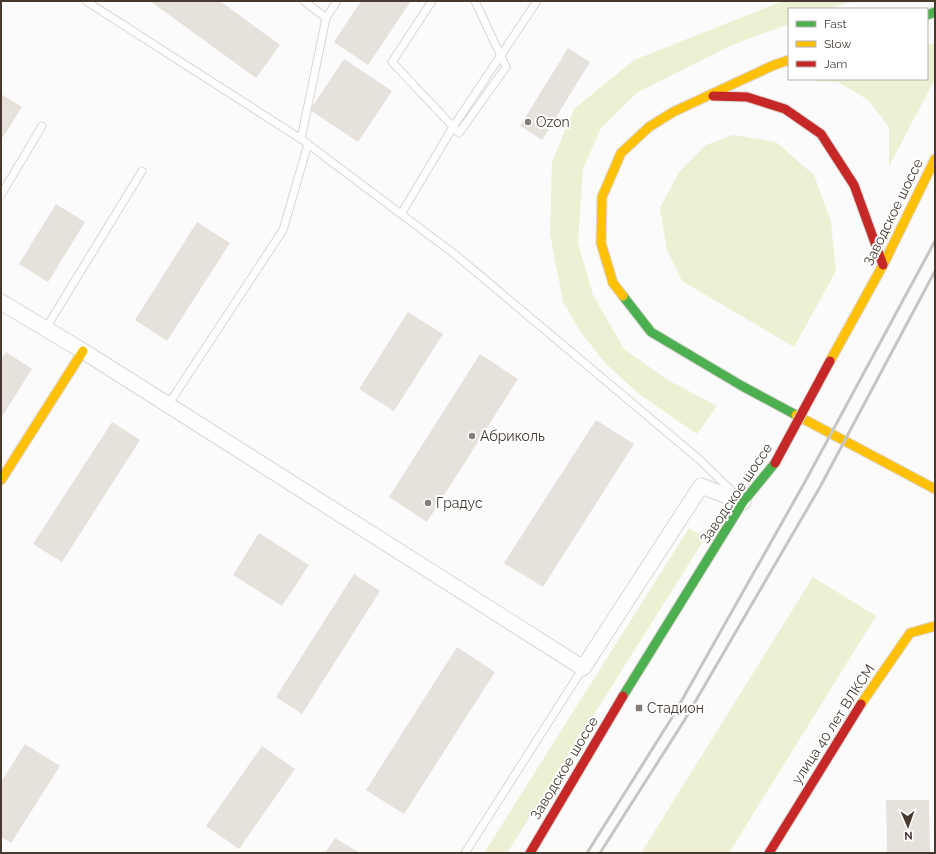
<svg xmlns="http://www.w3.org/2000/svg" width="936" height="854" viewBox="0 0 936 854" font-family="Raleway,sans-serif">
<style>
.green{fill:#ecf1d3}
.building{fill:#e7e1dc}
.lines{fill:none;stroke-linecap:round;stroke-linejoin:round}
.lane-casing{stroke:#dcd5d1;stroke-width:9}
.street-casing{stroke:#dcd5d1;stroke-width:17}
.fast-casing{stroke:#dcd5d1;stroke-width:11}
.slow-casing{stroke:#dcd5d1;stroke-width:11}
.jam-casing{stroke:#dcd5d1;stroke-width:11}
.lane{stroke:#fefefe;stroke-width:7}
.street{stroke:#fefefe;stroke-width:15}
.fast{stroke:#4caf50;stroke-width:9}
.slow{stroke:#ffc107;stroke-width:9}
.jam{stroke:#c62828;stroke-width:9}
.rail{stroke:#c6c5c4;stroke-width:3}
.jam-bridge-casing{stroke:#dcd5d1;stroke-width:11;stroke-linecap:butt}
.jam-bridge{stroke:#c62828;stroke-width:9}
.poi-dot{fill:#857d77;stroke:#fff;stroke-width:1.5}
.labels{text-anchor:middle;stroke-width:4;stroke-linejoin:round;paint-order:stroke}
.poi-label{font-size:14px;fill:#453930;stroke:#fff;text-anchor:start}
.street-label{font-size:14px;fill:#453930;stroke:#fff}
</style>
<rect width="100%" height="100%" fill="#fbfbfb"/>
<g class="green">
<path d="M783 1H853L829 9H789V24L732 45 638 92 601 128 583 169 578 243 593 295 624 349 668 380 717 406 697 434 639 394 605 363 580 331 563 302 550 234 552 162 574 109 634 60Z"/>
<path d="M935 43V79L889 166V127L868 100 838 82 813 81 820 79H927V45Z"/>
<path d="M733 135 776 142 814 175 831 222 836 271 794 347 682 281 667 250 660 208 679 172 706 145Z"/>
<path d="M689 528 705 538 507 853H484Z"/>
<path d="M813 577 876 616 729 853H641Z"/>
</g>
<g class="building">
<path d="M150 1H220L280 45 256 78Z"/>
<path d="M361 1H411L368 65 334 42Z"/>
<path d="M568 48 590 62 542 140 520 126Z"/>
<path d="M344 59 392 91 358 142 310 110Z"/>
<path d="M1 94 22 107 1 140Z"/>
<path d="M56 204 85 222 48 282 19 264Z"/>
<path d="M197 222 230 243 167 341 135 320Z"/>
<path d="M408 312 443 334 394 411 359 389Z"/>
<path d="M6 352 32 369 1 418V360Z"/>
<path d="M480 354 518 379 427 522 389 497Z"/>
<path d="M596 420 634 444 543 587 504 563Z"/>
<path d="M112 422 140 440 62 562 33 544Z"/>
<path d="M259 533 309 565 282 606 233 575Z"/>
<path d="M354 574 380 591 302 714 276 697Z"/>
<path d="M457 647 495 672 404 814 366 790Z"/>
<path d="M25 744 60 766 11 843 1 837V782Z"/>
<path d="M262 746 295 769 239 849 206 826Z"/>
<path d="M886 800H929L930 853H887Z"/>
<path d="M335 838 360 853H325Z"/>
</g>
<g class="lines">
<defs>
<g id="lane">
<path d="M86 1 301 139"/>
<path d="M304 1 326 18 301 139 457 256 700 460 736 495"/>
<path d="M432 1 392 62 459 133 506 67 475 1"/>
<path d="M326 18 337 1"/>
<path d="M1 195 42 126"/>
<path d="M401 214 453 127 537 1"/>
<path d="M46 328 142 171"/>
<path d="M168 405 283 230 308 144"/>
<path d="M465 853 583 668"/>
</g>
<path id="street" d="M1 302 83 351 583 668 701 486 743 502"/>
<g id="fast">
<path d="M927 15 935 12"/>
<path d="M623 296 651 332 742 386 796 415"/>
<path d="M623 696 743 502 775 463"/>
</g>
<g id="slow">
<path d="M623 296 613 283 601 243 602 197 621 153 649 127 673 112 774 65 789 60"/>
<path d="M830 361 883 265 935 159"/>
<path d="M796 415 935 489"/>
<path d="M1 480 83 351"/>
<path d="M861 704 910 633 935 626"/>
</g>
<g id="jam">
<path d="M713 96 747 97 785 109 821 134 854 185 883 265"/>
<path d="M530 853 623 696"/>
<path d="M769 853 861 704"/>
</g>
</defs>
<use href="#lane" class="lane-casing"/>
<use href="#street" class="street-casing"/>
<use href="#fast" class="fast-casing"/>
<use href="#slow" class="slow-casing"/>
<use href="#jam" class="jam-casing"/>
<use href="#lane" class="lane"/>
<use href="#street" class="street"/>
<use href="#fast" class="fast"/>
<use href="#slow" class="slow"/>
<use href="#jam" class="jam"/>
<g class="rail">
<path d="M587 853 673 716 806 480 935 241"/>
<path d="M600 853 684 721 820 487 935 271"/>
</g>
<defs>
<path id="jam-bridge" d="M775 463 830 361"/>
</defs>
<use href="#jam-bridge" class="jam-bridge-casing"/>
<use href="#jam-bridge" class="jam-bridge"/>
</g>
<g class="poi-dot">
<circle cx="528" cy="122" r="4"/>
<circle cx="472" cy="436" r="4"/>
<circle cx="428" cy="503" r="4"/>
<rect x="635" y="704" width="8" height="8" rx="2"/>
</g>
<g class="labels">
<g class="poi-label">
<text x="536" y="127">Ozon</text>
<text x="480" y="441">Абриколь</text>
<text x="436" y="508">Градус</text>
<text x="647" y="713">Стадион</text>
</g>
<g class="street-label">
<text transform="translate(893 212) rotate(-64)" y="5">Заводское шоссе</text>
<text transform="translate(736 493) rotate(-56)" y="5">Заводское шоссе</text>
<text transform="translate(833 724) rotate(-57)" y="5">улица 40 лет ВЛКСМ</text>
<text transform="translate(564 768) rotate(-59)" y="5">Заводское шоссе</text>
</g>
</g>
<rect width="936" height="854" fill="none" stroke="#453930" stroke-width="4"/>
<rect x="788" y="8" width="140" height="72" fill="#ffffff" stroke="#b5b0ac"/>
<rect x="796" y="21" width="20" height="6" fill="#4caf50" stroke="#b5b0ac"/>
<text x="824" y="28" font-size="12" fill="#453930">Fast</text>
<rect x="796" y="41" width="20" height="6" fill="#ffc107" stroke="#b5b0ac"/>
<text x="824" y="48" font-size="12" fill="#453930">Slow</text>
<rect x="796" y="61" width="20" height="6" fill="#c62828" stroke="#b5b0ac"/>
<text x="824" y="68" font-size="12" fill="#453930">Jam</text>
<g transform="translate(908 826) rotate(178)" stroke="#ffffff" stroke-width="3" paint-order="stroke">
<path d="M0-3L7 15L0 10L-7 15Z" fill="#453930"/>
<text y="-6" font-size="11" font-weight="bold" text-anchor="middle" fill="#453930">N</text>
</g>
</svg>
